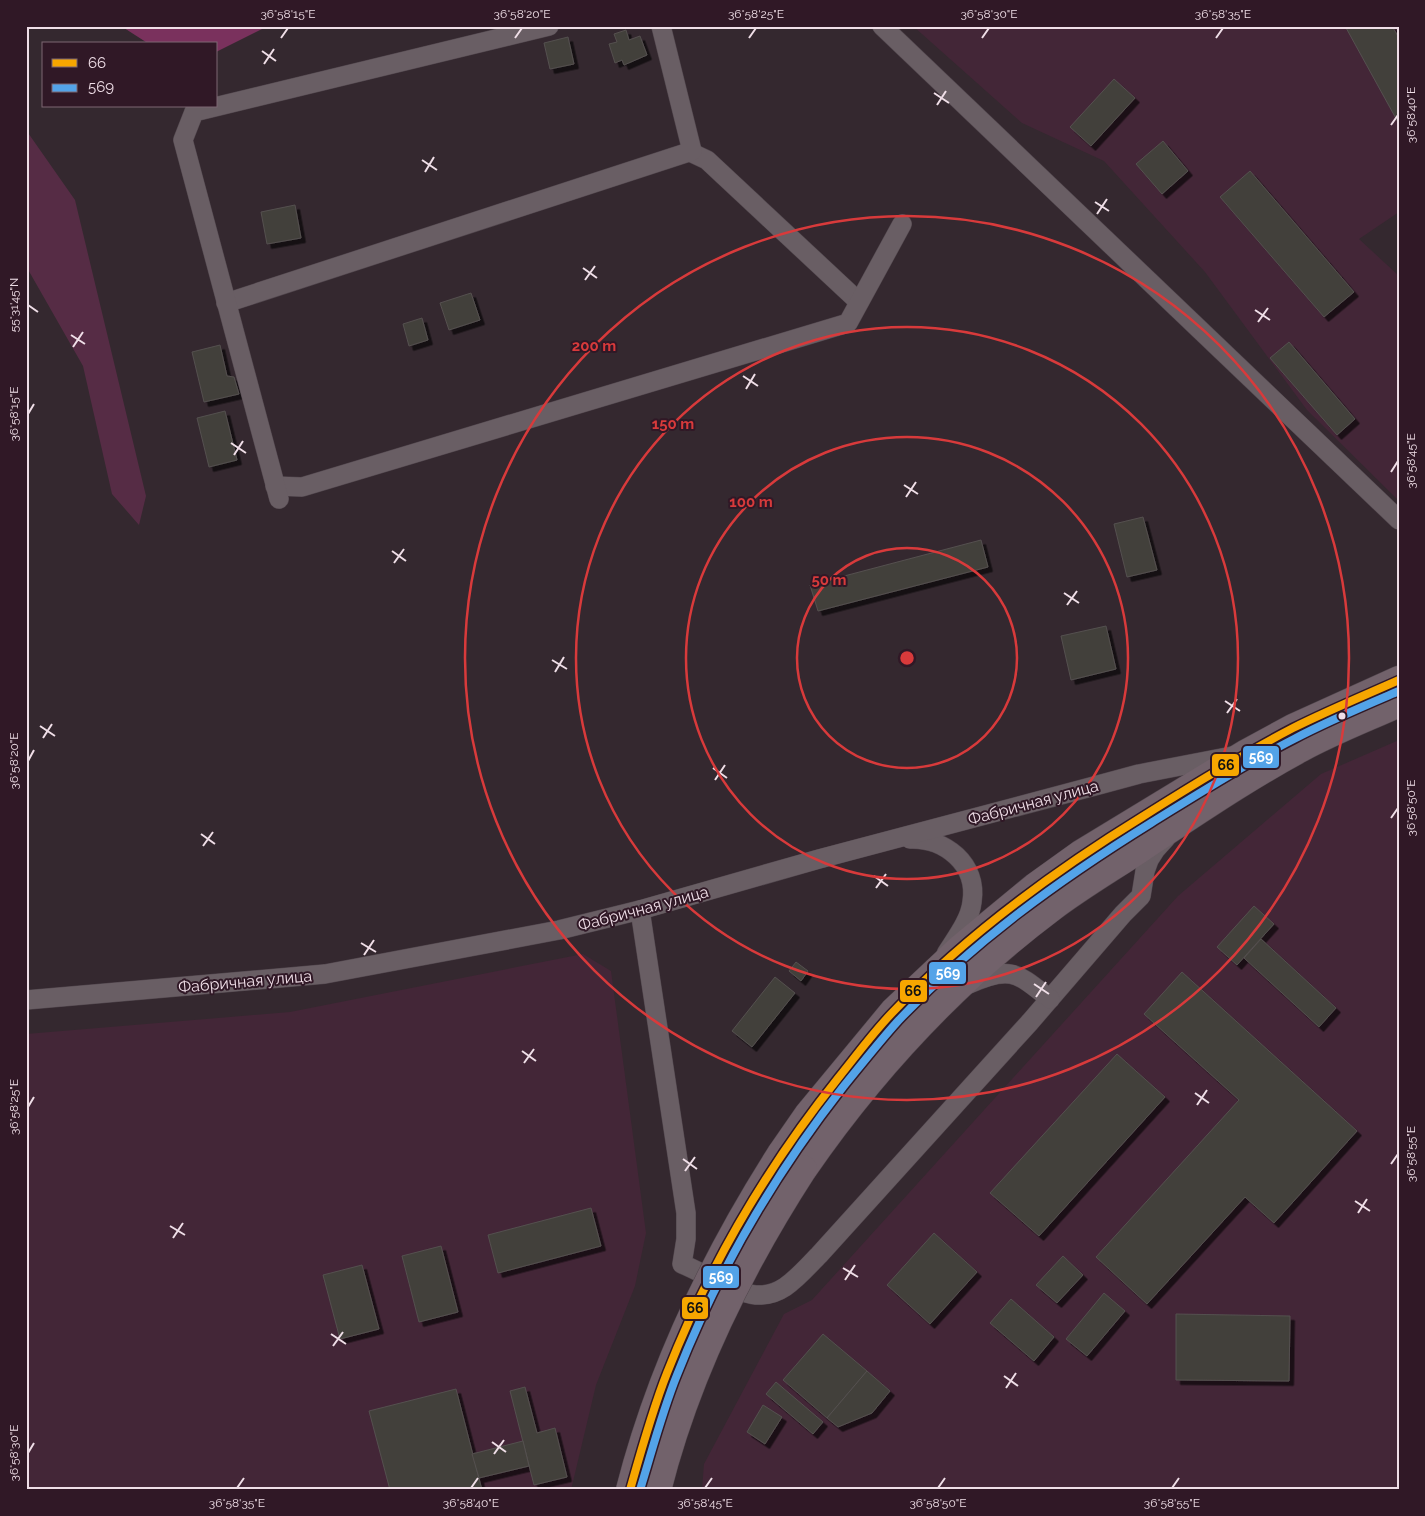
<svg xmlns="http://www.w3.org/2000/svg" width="1425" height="1516" viewBox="0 0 1425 1516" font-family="Raleway,sans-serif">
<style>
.built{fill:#432637}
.green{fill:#562c45}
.water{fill:#7a315d}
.building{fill:#43403b;stroke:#54504f;filter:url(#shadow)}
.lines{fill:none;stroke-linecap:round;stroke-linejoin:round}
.minor-casing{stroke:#51464d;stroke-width:20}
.highway-casing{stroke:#51464d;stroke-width:29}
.minor{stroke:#695e64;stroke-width:19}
.highway{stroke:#72626b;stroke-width:28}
.highway-bridge-casing{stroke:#51464d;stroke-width:29;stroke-linecap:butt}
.highway-bridge{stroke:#72626b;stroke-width:28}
.bus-1-casing{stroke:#301826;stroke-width:11}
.bus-2-casing{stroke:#301826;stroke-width:11}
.bus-1{stroke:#f7a600;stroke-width:8}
.bus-2{stroke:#53a3e8;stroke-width:8}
.ticks{fill:none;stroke:#efdee7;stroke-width:2}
.ring{fill:none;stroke:#d83a3b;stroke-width:2.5}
.bus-dot{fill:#efdee7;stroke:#301826;stroke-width:2}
.labels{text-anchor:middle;stroke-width:4;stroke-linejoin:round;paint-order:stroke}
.street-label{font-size:16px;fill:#efdee7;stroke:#301826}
.centre{fill:#d83a3b;stroke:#301826;stroke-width:2.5}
.ring-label{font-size:15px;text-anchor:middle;font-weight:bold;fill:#d83a3b;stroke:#301826;stroke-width:4;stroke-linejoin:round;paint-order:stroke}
.line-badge{stroke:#301826;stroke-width:2}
.badge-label{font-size:14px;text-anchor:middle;font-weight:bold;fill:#fff}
.pale-badge-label{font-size:14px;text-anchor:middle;font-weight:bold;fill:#111}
.neatline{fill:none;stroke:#efdee7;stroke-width:2}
.ticks-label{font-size:12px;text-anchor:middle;fill:#efdee7}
</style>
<defs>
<filter id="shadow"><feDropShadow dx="4.5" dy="4.5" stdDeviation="0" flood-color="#0009"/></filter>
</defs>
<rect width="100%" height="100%" fill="#34282f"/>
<g class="built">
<path d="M913 26H1399V212L1359 239 1399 276V501L1307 410 1205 272 1104 161 1022 123Z"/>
<path d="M1399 740V1490H702L704 1464 784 1314 812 1300 1178 896 1321 774Z"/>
<path d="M583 954 611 971 646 1233 635 1286 596 1385 571 1490H26V1034L290 1012Z"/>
</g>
<path class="green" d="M26 130 75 200 146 496 139 525 112 494 83 366 26 266Z"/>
<path class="water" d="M121 26H268L216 52V44H149Z"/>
<g class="building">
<path d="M1345 26H1392L1399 38V124Z"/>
<path d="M626 30 629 40 640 36 647 55 624 65 622 60 615 63 609 44 617 42 614 34Z"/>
<path d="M568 37 574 64 550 69 544 43Z"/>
<path d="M1114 79 1135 98 1091 146 1070 127Z"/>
<path d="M1163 141 1188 171 1162 194 1136 164Z"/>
<path d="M1250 171 1354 292 1324 317 1220 197Z"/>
<path d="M295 205 301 238 267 244 261 212Z"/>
<path d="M471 293 480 320 449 330 440 303Z"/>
<path d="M422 318 428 340 409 346 403 324Z"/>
<path d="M1289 342 1355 419 1337 435 1270 358Z"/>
<path d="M220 345 227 376 234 377 239 394 204 402 192 352Z"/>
<path d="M225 411 237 460 209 467 197 418Z"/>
<path d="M1143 517 1157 570 1127 577 1114 524Z"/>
<path d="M981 540 988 567 818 611 810 585Z"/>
<path d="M1106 626 1116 669 1071 680 1061 636Z"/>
<path d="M1254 906 1274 924 1237 965 1217 947Z"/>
<path d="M1261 939 1336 1008 1319 1027 1244 958Z"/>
<path d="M796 962 808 971 801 981 789 971Z"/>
<path d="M1182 972 1357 1131 1274 1223 1245 1197 1147 1304 1096 1257 1239 1100 1144 1014Z"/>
<path d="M775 977 795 993 752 1047 732 1031Z"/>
<path d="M1117 1054 1165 1097 1039 1236 990 1193Z"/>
<path d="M591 1208 601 1246 498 1273 488 1235Z"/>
<path d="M934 1233 977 1272 930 1324 887 1285Z"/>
<path d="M441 1246 458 1312 419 1322 402 1256Z"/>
<path d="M1063 1256 1083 1275 1057 1303 1036 1285Z"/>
<path d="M362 1265 379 1329 340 1339 323 1275Z"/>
<path d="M1104 1293 1125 1311 1087 1356 1066 1339Z"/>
<path d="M1011 1299 1054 1337 1034 1361 990 1323Z"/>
<path d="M1176 1314 1290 1316 1289 1381 1176 1380Z"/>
<path d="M823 1334 867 1371 827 1418 783 1380Z"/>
<path d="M867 1371 890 1391 872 1413 838 1427 827 1418Z"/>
<path d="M776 1382 823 1422 813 1434 766 1394Z"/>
<path d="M525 1387 537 1433 555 1428 567 1477 534 1485 510 1391Z"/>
<path d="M456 1389 482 1490H390L369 1411Z"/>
<path d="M763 1405 782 1417 765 1444 747 1432Z"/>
<path d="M523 1441 529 1466 479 1478 472 1454Z"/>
</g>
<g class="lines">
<defs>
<g id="minor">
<path d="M882 26 1399 520"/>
<path d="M690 152 707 160 859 302"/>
<path d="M226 303 692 151 661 26"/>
<path d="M275 486 302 487 848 323 902 224"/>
<path d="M279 499 183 140 194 112 549 26"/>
<path d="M910 839C945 838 978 864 972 902 970 920 956 938 946 954"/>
<path d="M640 910 686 1213V1239L682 1264C694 1269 705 1275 717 1281 740 1292 761 1303 785 1287 798 1278 808 1266 819 1255L1030 1022 1123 914 1141 896 1145 871 1149 860 1156 849 1166 838"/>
<path d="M969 984C1011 965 1017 973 1050 999"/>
<path d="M26 1000 325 974 559 930 640 910 819 859 1102 784 1139 774 1232 756"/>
</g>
<g id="highway">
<path d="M781 1154 808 1115 894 1011 961 948 1035 887 1081 854 1247 753 1293 728 1399 680"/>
<path d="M803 1169C872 1069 954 981 1051 908 1080 886 1111 868 1141 848 1193 814 1245 778 1301 748 1332 731 1366 718 1399 703"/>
</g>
</defs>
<use href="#minor" class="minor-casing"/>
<use href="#highway" class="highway-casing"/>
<use href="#minor" class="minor"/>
<use href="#highway" class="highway"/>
<defs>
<g id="highway-bridge">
<path d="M630 1490C661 1369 714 1259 781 1154"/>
<path d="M657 1490C686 1375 739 1268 803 1169"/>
</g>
</defs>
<use href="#highway-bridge" class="highway-bridge-casing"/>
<use href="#highway-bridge" class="highway-bridge"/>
<defs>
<path id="bus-1" d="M630 1490C641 1451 652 1411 667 1373 709 1266 767 1167 839 1077 856 1056 872 1034 891 1014 965 936 1051 873 1142 817 1191 786 1241 755 1293 728 1327 711 1363 696 1399 680"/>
<path id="bus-2" d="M640 1490C652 1451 662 1412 677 1375 718 1271 774 1175 843 1087 861 1065 879 1042 898 1021 973 942 1059 880 1151 823 1198 794 1245 764 1294 739 1328 721 1364 706 1399 691"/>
</defs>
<use href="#bus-1" class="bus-1-casing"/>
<use href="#bus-2" class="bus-2-casing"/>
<use href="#bus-1" class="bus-1"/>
<use href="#bus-2" class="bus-2"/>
</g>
<path class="ticks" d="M281 38 288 28M515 38 522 28M749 38 756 28M982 38 989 28M1216 38 1223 28M262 51 276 61M264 64 274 49M934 93 949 103M937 105 946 91M1391 125 1398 115M422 160 437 170M425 172 434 157M1095 202 1109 211M1097 214 1107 199M583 268 597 278M585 280 595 266M28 305 38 312M1255 310 1270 320M1258 322 1268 308M71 335 85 344M73 347 83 332M743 376 758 386M746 389 755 374M28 414 34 404M231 443 246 453M234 455 243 441M1391 472 1398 461M904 485 918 494M906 497 916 482M392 551 406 561M394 563 404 549M1064 593 1079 603M1067 605 1077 591M552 660 567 669M555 672 564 657M1225 701 1240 711M1227 713 1237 699M40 726 55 736M43 738 52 724M28 761 34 750M713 768 727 778M715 780 725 765M1391 818 1398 808M201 834 215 844M203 846 213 832M874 876 888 886M876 888 886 874M361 943 376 952M364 955 374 940M1034 984 1049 994M1036 997 1046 982M522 1051 536 1061M524 1063 534 1049M1195 1093 1209 1103M1197 1105 1207 1090M28 1107 34 1097M683 1159 697 1169M1391 1164 1398 1154M685 1171 695 1157M1355 1201 1370 1211M1358 1213 1367 1199M170 1226 185 1235M173 1238 183 1223M843 1268 858 1277M845 1280 855 1265M331 1334 346 1344M333 1346 343 1332M1004 1376 1018 1386M1006 1388 1016 1373M492 1442 506 1452M28 1453 34 1443M494 1454 504 1440M237 1488 244 1478M471 1488 478 1478M705 1488 712 1478M938 1488 945 1478M1172 1488 1179 1478"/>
<g class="ring">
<circle cx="907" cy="658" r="110"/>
<circle cx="907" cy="658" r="221"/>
<circle cx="907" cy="658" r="331"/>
<circle cx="907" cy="658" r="442"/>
</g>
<circle class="bus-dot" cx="1342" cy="716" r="4.5"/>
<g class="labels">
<g class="street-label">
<text transform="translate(1033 802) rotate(-15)" y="6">Фабричная улица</text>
<text transform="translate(643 908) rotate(-15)" y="6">Фабричная улица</text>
<text transform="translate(245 981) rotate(-5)" y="6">Фабричная улица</text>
</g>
</g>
<circle cx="907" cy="658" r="8" class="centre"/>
<g class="ring-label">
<text x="594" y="351">200 m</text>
<text x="673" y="429">150 m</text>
<text x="751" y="507">100 m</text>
<text x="829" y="585">50 m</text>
</g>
<g class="line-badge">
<rect x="1242" y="745" width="38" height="24" rx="5" fill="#53a3e8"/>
<rect x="1211" y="753" width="29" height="24" rx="5" fill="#f7a600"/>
<rect x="928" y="961" width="39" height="24" rx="5" fill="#53a3e8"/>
<rect x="899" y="979" width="29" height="24" rx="5" fill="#f7a600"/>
<rect x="702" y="1265" width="38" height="24" rx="5" fill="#53a3e8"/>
<rect x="681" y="1296" width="28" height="24" rx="5" fill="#f7a600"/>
</g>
<g class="badge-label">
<text x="1261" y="762">569</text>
<text x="948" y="978">569</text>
<text x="721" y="1282">569</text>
</g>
<g class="pale-badge-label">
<text x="1226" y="770">66</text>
<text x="913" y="996">66</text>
<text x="695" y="1313">66</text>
</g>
<rect width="1425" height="1516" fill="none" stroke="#301826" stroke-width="55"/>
<rect x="42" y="42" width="175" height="65" fill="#301826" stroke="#7c6773"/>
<rect x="52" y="59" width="25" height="8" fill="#f7a600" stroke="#7c6773"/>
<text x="88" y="68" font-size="15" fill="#efdee7">66</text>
<rect x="52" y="84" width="25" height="8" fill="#53a3e8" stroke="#7c6773"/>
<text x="88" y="92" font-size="15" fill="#efdee7">569</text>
<rect x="28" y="28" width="1370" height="1460" class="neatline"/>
<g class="ticks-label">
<text x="288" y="18">36°58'15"E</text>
<text x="522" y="18">36°58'20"E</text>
<text x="756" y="18">36°58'25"E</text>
<text x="989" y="18">36°58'30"E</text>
<text x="1223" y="18">36°58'35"E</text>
<text transform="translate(1411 115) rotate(-90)" y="4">36°58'40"E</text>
<text transform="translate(14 305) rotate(-90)" y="4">55°31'45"N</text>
<text transform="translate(14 414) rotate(-90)" y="4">36°58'15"E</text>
<text transform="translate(1411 461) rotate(-90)" y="4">36°58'45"E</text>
<text transform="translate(14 761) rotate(-90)" y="4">36°58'20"E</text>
<text transform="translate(1411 808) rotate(-90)" y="4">36°58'50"E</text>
<text transform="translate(14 1107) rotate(-90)" y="4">36°58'25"E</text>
<text transform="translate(1411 1154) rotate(-90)" y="4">36°58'55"E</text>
<text transform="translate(14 1453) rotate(-90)" y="4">36°58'30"E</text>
<text x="237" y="1507">36°58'35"E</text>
<text x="471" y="1507">36°58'40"E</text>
<text x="705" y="1507">36°58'45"E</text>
<text x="938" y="1507">36°58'50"E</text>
<text x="1172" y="1507">36°58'55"E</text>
</g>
</svg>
